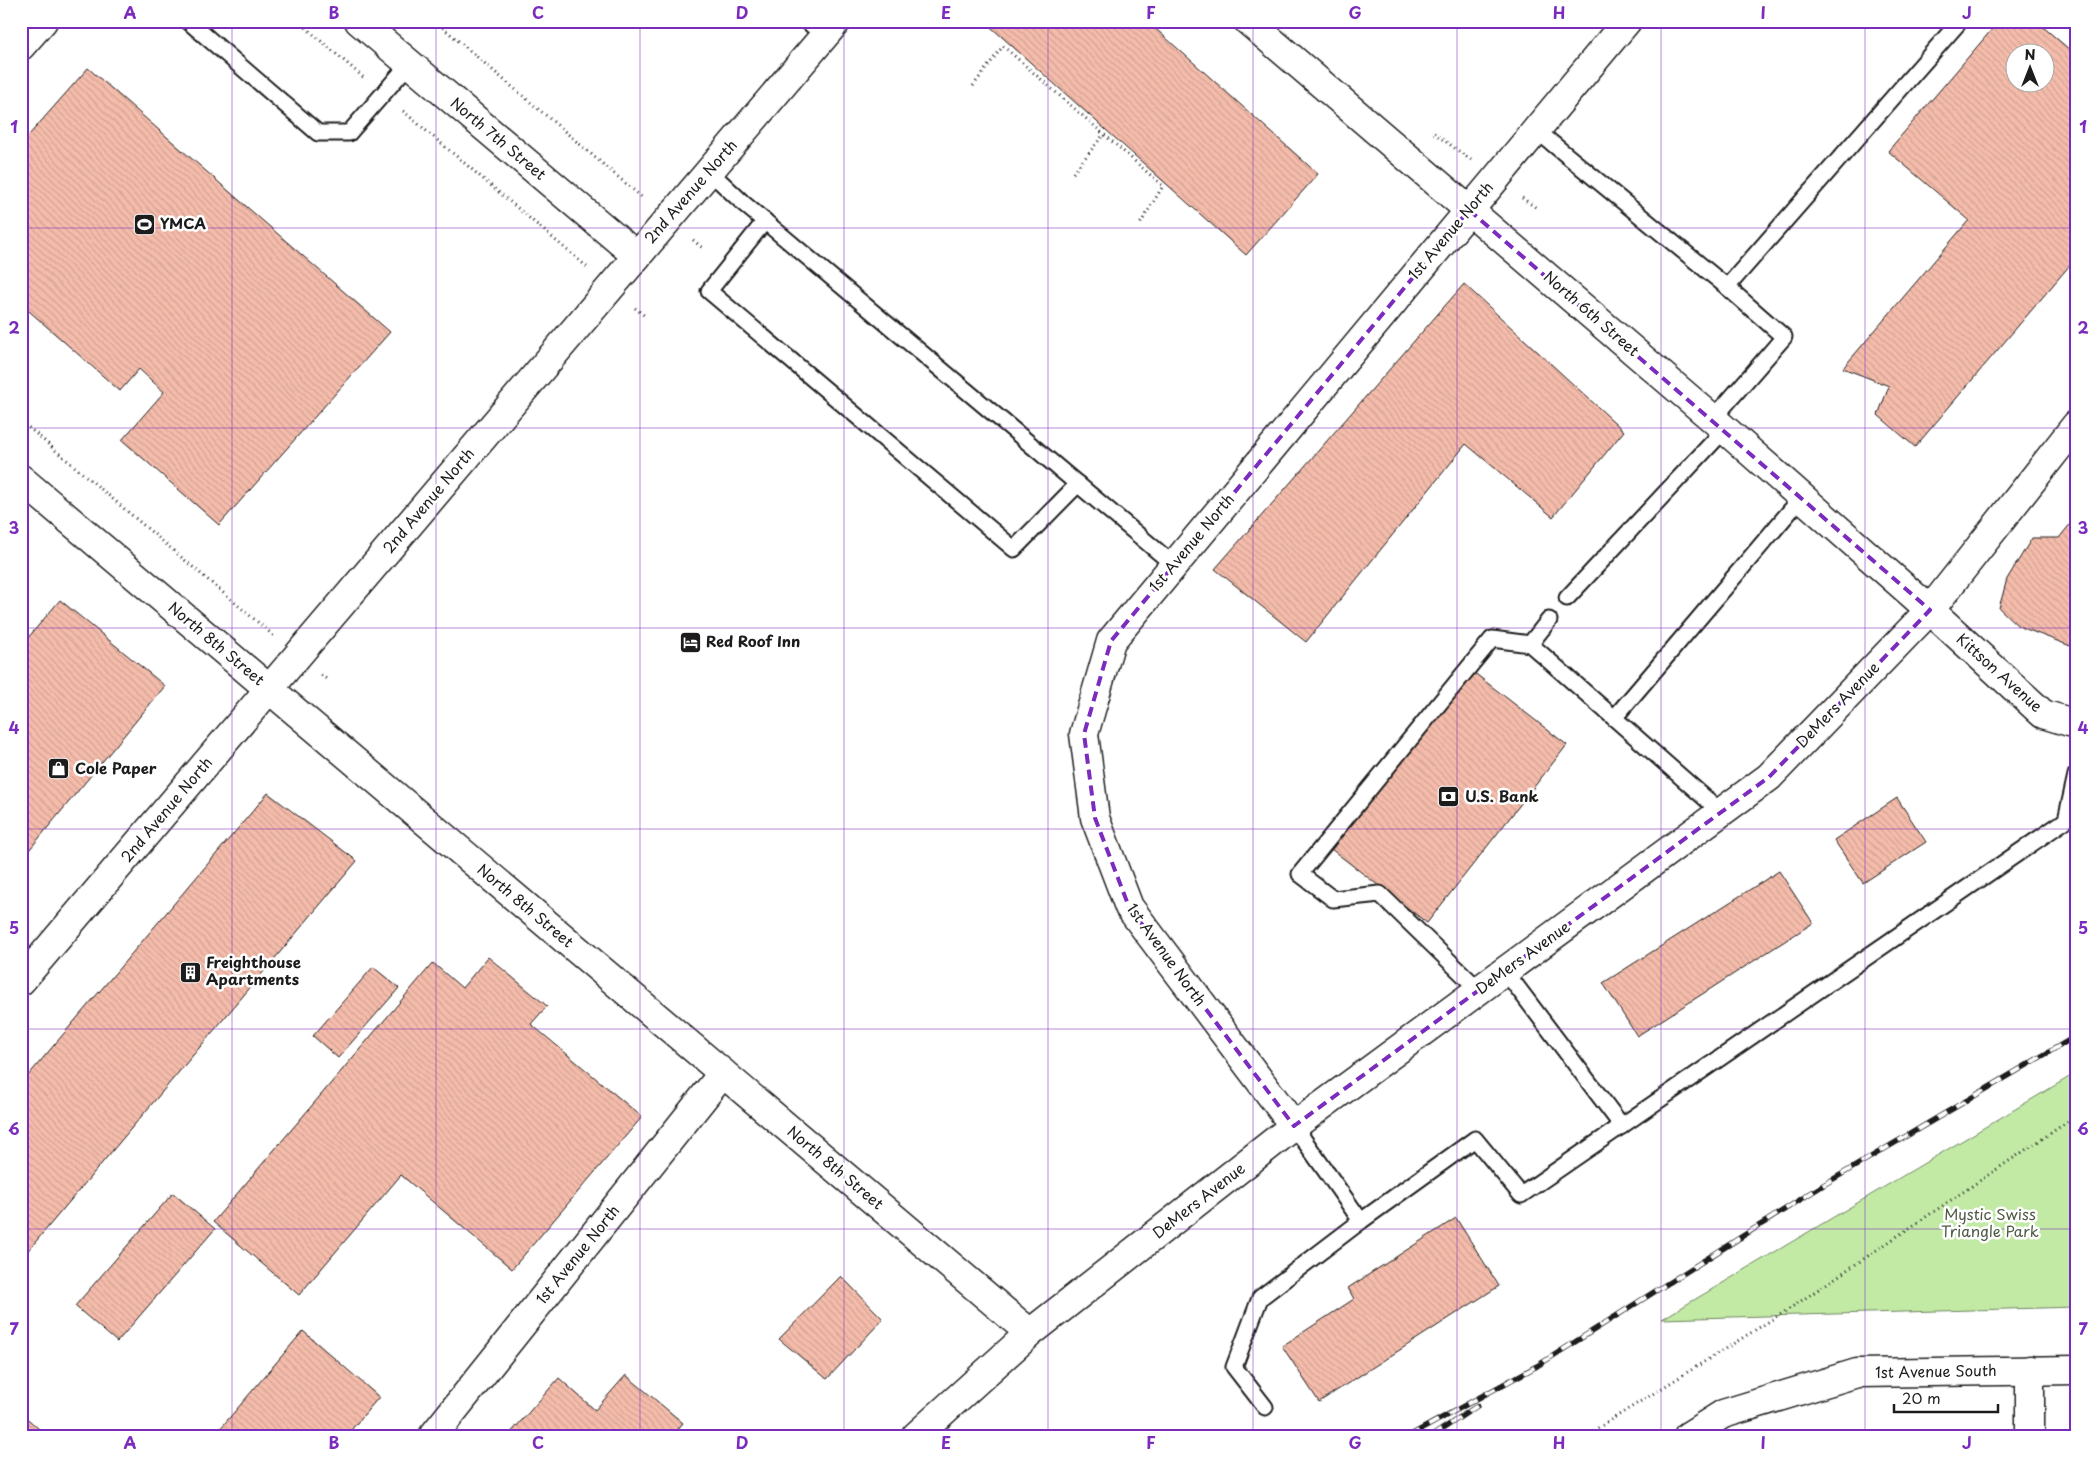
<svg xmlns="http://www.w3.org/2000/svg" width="2097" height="1457" viewBox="0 0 2097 1457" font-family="'Playpen Sans',sans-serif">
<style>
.green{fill:#c2eaa5;stroke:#6f8360}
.building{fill:url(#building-back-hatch);stroke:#1c1c1c;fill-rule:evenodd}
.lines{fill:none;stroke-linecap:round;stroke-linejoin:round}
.lane-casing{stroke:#1c1c1c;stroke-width:19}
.street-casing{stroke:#1c1c1c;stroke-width:31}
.secondary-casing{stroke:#1c1c1c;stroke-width:31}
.path{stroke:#1c1c1c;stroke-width:3;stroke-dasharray:1 4;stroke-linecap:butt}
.lane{stroke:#fff;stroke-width:15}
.street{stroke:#fff;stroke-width:28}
.secondary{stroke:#fff;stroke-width:28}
.rail-casing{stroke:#1c1c1c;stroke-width:5.5}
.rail{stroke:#fff;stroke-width:4;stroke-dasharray:11;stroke-linecap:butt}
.marked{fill:none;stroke:#7b2cbf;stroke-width:4;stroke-dasharray:10 6;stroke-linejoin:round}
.grid{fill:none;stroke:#7b2cbf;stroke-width:1;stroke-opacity:0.55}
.labels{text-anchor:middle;stroke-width:5;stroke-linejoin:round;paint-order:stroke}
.street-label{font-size:15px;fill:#1c1c1c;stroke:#fff}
.poi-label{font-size:15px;font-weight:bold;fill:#1c1c1c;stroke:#fff;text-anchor:start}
.park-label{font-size:15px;fill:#4e5a45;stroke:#fff}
.neatline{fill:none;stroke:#7b2cbf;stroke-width:2}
.grid-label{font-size:16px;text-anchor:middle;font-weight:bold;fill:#7b2cbf}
</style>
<defs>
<pattern id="building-back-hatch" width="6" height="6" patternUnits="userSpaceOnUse" patternTransform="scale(1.25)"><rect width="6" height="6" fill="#f5bcab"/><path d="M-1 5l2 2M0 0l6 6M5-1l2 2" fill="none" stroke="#d1a193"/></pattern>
</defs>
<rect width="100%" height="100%" fill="#fff"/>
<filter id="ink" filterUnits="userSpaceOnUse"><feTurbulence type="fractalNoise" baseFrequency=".02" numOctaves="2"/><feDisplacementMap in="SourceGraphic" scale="10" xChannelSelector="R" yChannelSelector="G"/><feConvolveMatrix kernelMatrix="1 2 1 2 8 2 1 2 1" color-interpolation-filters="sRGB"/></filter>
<g filter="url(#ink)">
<path class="green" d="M2076 1073V1307L1662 1319Z"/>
<g class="building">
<path d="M984 21H1147L1318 174 1246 255Z"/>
<path d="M1999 21H2036L2076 55V258L1915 447 1878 415 1889 386 1843 368 1969 220 1888 151ZM2014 52H2044V82H2014Z"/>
<path d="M88 68 390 332 219 525 122 440 164 392 139 369 120 391 21 304V144Z"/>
<path d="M1464 284 1624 431 1553 517 1466 444 1306 642 1215 569Z"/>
<path d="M2076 517V643L2073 647 2018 626 1999 608 2007 579 2032 538H2059Z"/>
<path d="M60 600 165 686 25 855 21 852V646Z"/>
<path d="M1472 671 1567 745 1427 923 1331 849Z"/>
<path d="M268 793 357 861 21 1259V1084Z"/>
<path d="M1897 798 1926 842 1863 883 1834 840Z"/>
<path d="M1779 871 1813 923 1637 1036 1603 983Z"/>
<path d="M488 957 547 1006 531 1024 642 1117 512 1269 401 1175 299 1295 213 1222 433 963 462 988Z"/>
<path d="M373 967 399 988 338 1058 313 1036Z"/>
<path d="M173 1193 215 1229 117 1342 75 1306Z"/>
<path d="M1456 1218 1499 1286 1319 1402 1282 1346 1354 1299 1348 1288Z"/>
<path d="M841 1276 883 1319 827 1379 779 1339Z"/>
<path d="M303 1331 379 1397 346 1436H214Z"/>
<path d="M626 1375 683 1423 672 1436H508L559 1378 595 1410Z"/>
<path d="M21 1413 47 1436H21Z"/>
</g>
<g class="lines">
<defs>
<g id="lane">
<path d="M188 21 318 133H349L409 64"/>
<path d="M807 21 824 36"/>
<path d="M1536 130 1727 287 1784 337 1713 419"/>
<path d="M709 171 743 203 1174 565"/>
<path d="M765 221 709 291 1014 549 1078 484"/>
<path d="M1727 287 1960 21"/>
<path d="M1567 598 1725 429"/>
<path d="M1530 644 1549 620"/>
<path d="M1615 717 1802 497"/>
<path d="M1505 971 1622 1126"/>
<path d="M1479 990 1380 894 1333 899 1300 874 1492 639 1530 644 1721 812"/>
<path d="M1294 1126 1361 1221"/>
<path d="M1265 1407 1234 1367 1260 1298 1361 1221 1475 1139 1521 1195 2066 820 2076 775"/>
</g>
<g id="street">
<path d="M359 21 637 256"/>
<path d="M1248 21 1713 419 1930 610 2043 714 2076 724"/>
<path d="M21 479 1030 1333"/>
<path d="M21 981 837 21"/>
<path d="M1294 1126 1129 907 1095 818 1084 734 1111 641 1627 21"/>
<path d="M2030 1370V1436"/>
<path d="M433 1436 723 1073"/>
<path d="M1688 1436 1723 1414 1857 1373 2076 1370"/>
</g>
<g id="secondary">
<path d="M21 46 43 21"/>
<path d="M916 1436 1030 1333 1294 1126 1769 777 1930 610 2076 425"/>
</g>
</defs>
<use href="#lane" class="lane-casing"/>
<use href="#street" class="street-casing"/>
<use href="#secondary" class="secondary-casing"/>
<g class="path">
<path d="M298 21 364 78"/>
<path d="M435 21 644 199"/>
<path d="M973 86 1003 46 1163 186 1139 226"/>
<path d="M403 111 587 267"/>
<path d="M1434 133 1471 160"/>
<path d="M1073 173 1104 134"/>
<path d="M1522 198 1538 209"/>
<path d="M693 240 704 249"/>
<path d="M635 308 645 316"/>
<path d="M21 421 274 636"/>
<path d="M321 675 329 681"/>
<path d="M1585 1436 1789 1309 2076 1116"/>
</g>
<use href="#lane" class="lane"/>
<use href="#street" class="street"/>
<use href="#secondary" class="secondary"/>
<defs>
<g id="rail">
<path d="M1409 1436 1537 1366 1825 1184 2076 1036"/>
<path d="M1432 1436 1477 1406"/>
</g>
</defs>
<use href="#rail" class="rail-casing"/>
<use href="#rail" class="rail"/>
</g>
</g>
<path class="marked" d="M1469 210 1930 610 1769 777 1294 1126 1129 907 1095 818 1084 734 1111 641Z"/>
<path class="grid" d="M232 21V1436M436 21V1436M640 21V1436M844 21V1436M1048 21V1436M1253 21V1436M1457 21V1436M1661 21V1436M1865 21V1436M21 228H2076M21 428H2076M21 628H2076M21 829H2076M21 1029H2076M21 1229H2076"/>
<defs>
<symbol id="stadium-square" viewBox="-11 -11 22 22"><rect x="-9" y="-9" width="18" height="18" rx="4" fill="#1c1c1c" stroke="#fff"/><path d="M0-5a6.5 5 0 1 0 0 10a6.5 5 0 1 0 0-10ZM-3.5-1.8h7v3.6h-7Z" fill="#fff"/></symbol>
<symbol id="hotel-square" viewBox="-11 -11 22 22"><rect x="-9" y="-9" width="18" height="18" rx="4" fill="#1c1c1c" stroke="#fff"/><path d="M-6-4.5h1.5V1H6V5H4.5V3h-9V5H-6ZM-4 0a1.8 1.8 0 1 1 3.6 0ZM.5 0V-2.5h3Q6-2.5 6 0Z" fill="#fff"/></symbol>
<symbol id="shop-square" viewBox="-11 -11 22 22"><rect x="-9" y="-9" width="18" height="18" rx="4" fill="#1c1c1c" stroke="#fff"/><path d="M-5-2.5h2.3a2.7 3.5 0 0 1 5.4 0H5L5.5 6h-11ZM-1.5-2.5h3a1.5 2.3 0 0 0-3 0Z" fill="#fff"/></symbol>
<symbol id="bank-square" viewBox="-11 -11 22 22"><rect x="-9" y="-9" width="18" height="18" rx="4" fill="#1c1c1c" stroke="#fff"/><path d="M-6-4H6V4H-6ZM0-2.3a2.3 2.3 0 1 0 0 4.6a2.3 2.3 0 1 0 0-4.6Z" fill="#fff"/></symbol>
<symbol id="building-square" viewBox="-11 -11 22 22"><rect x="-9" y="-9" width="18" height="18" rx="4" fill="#1c1c1c" stroke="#fff"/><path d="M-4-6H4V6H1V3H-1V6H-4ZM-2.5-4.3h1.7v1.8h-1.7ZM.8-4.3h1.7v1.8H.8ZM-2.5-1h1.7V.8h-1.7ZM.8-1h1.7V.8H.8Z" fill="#fff"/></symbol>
</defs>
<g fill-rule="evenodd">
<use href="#stadium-square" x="132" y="212" width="25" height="25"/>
<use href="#hotel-square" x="678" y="630" width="25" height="25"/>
<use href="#shop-square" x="46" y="756" width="25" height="25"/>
<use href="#bank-square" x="1436" y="784" width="25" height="25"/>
<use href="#building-square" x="178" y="960" width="25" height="25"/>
</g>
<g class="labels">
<g class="street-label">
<text transform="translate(498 139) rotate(40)" y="5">North 7th Street</text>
<text transform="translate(691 192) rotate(-49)" y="5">2nd Avenue North</text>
<text transform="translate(1451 231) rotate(-50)" y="5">1st Avenue North</text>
<text transform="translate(1591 314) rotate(41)" y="5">North 6th Street</text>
<text transform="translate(429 501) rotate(-50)" y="5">2nd Avenue North</text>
<text transform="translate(1192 543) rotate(-50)" y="5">1st Avenue North</text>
<text transform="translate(216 644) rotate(40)" y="5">North 8th Street</text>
<text transform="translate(1999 673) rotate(42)" y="5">Kittson Avenue</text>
<text transform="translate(1838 705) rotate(-46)" y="5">DeMers Avenue</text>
<text transform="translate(167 810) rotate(-50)" y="5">2nd Avenue North</text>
<text transform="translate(525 906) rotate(40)" y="5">North 8th Street</text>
<text transform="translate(1166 955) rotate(54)" y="5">1st Avenue North</text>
<text transform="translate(1523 958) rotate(-36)" y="5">DeMers Avenue</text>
<text transform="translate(835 1168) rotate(40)" y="5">North 8th Street</text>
<text transform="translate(1199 1201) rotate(-38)" y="5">DeMers Avenue</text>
<text transform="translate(578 1255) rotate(-51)" y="5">1st Avenue North</text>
<text transform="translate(1936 1372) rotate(-1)" y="5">1st Avenue South</text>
</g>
<g class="poi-label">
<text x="160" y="229">YMCA</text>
<text x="706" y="647">Red Roof Inn</text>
<text x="75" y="774">Cole Paper</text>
<text x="1465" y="802">U.S. Bank</text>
<text x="206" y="968">Freighthouse<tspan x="206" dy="17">Apartments</tspan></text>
</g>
<g class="park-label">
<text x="1990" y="1220">Mystic Swiss<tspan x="1990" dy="17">Triangle Park</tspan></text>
</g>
</g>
<rect width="2097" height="1457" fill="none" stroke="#fff" stroke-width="55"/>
<g transform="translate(2030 68)"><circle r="24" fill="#ffffff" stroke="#a4a4a4"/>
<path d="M0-4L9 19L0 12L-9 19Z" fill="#1c1c1c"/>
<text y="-8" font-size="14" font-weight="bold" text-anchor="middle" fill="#1c1c1c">N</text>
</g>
<path d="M1894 1404v8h104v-8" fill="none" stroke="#1c1c1c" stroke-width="2.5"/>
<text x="1902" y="1404" font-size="15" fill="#1c1c1c" stroke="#ffffff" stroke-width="4" paint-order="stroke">20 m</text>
<rect x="28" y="28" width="2042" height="1402" class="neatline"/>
<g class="grid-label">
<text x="130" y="19">A</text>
<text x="334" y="19">B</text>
<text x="538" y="19">C</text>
<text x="742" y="19">D</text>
<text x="946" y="19">E</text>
<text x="1151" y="19">F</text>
<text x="1355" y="19">G</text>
<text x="1559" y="19">H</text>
<text x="1763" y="19">I</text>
<text x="1967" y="19">J</text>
<text x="14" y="133">1</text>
<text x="2083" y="133">1</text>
<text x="14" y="334">2</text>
<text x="2083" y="334">2</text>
<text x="14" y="534">3</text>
<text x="2083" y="534">3</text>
<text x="14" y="734">4</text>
<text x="2083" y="734">4</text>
<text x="14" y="934">5</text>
<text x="2083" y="934">5</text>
<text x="14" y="1135">6</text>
<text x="2083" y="1135">6</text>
<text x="14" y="1335">7</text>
<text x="2083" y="1335">7</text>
<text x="130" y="1449">A</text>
<text x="334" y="1449">B</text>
<text x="538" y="1449">C</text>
<text x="742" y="1449">D</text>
<text x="946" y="1449">E</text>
<text x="1151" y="1449">F</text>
<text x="1355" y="1449">G</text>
<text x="1559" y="1449">H</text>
<text x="1763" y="1449">I</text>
<text x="1967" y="1449">J</text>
</g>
</svg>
